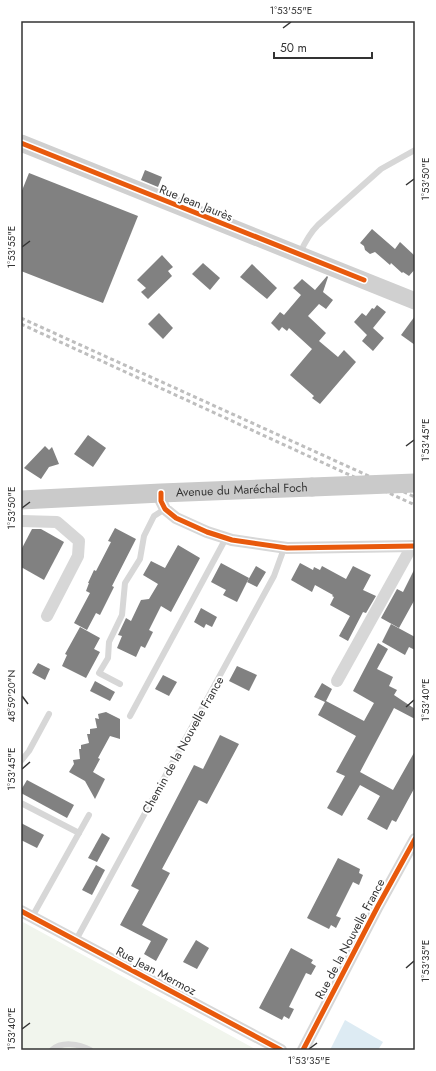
<svg xmlns="http://www.w3.org/2000/svg" width="436" height="1071" viewBox="0 0 436 1071" font-family="Jost,sans-serif">
<style>
.green{fill:#f1f5ed}
.water{fill:#ddebf3}
.building{fill:#818181}
.lines{fill:none;stroke-linecap:round;stroke-linejoin:round}
.service{stroke:#d7d7d7;stroke-width:6}
.minor{stroke:#d7d7d7;stroke-width:12}
.secondary{stroke:#d0d0d0;stroke-width:17}
.primary{stroke:#cacaca;stroke-width:19}
.rail{stroke:#bebebe;stroke-width:3;stroke-dasharray:4 3;stroke-linecap:butt}
.primary-bridge{stroke:#cacaca;stroke-width:19}
.cycleway-casing{stroke:#fff;stroke-width:8}
.cycleway{stroke:#e8590c;stroke-width:5}
.ticks{fill:none;stroke:#333;stroke-width:1.5}
.labels{text-anchor:middle;stroke-width:4;stroke-linejoin:round;paint-order:stroke}
.street-label{font-size:12px;fill:#333;stroke:#fff}
.neatline{fill:none;stroke:#333;stroke-width:1.5}
.ticks-label{font-size:10px;text-anchor:middle;fill:#333}
</style>
<rect width="100%" height="100%" fill="#fff"/>
<path class="green" d="M21 921 257 1050H21Z"/>
<path class="water" d="M345 1020 383 1042 378 1050H330Z"/>
<g class="building">
<path d="M145 170 162 177 158 187 141 180Z"/>
<path d="M29 173 138 216 103 303 21 271V193Z"/>
<path d="M372 229 395 249 400 242 415 256V269L409 276 403 272 402 273 391 263 390 265 375 252 370 254 365 250 364 246 360 243Z"/>
<path d="M162 255 173 267 168 271 172 276 148 299 141 292 146 288 137 280Z"/>
<path d="M203 263 220 278 210 290 192 274Z"/>
<path d="M252 264 277 288 267 299 240 277Z"/>
<path d="M327 276 328 277 323 292 333 300 326 309 319 304 308 316 326 333 319 341 338 357 344 350 356 362 320 404 312 398 314 396 290 375 312 349 289 328 287 331 282 327 279 331 271 323 280 312 284 315 301 295 293 288 302 279 315 290Z"/>
<path d="M377 305 386 312 373 328 384 338 373 351 362 341 367 335 354 322 362 313 366 316 372 308 374 309Z"/>
<path d="M159 313 173 328 163 339 148 324Z"/>
<path d="M415 316V345L401 335Z"/>
<path d="M88 435 106 448 93 467 74 454Z"/>
<path d="M45 446 49 450 52 447 59 464 49 467 41 479 24 468Z"/>
<path d="M115 528 136 539 112 586 114 587 100 615 96 613 87 630 74 623 90 593 86 591 89 583H88L94 570 96 571 111 542 108 541Z"/>
<path d="M32 529H41L64 542 44 580 21 567V550Z"/>
<path d="M178 545 200 558 171 612 161 606 149 630 153 632 145 648 141 646 136 657 117 648 122 636 118 635 126 618 131 621 141 600 149 599 158 584 143 575 151 561 165 568Z"/>
<path d="M221 563 249 578 237 602 223 595 226 590 211 582Z"/>
<path d="M300 563 313 570 314 567 320 570 322 566 346 579 353 566 371 575 363 590 376 596 366 613 363 612 348 641 339 636 350 616 330 605 334 597 332 596 333 595 315 585 312 592 291 580Z"/>
<path d="M256 566 266 572 257 587 247 582Z"/>
<path d="M415 568V599L399 628 381 618 397 589 403 592Z"/>
<path d="M201 608 217 617 212 627 206 624 204 628 194 622Z"/>
<path d="M391 624 415 637V650L409 647 405 655 382 642Z"/>
<path d="M80 627 100 638 94 649 100 652 86 678 62 666 67 655 65 654Z"/>
<path d="M378 643 388 649 377 669 393 677 389 686 397 690 394 695 415 709V719L394 708 360 772 393 790 415 751V787L396 822 392 820 387 830 367 819 380 796 360 785 342 816 327 808 345 776 336 772 356 736 318 715 325 702 314 697 322 683 332 689 326 701 364 721 374 703 353 691Z"/>
<path d="M38 663 50 669 45 680 32 673Z"/>
<path d="M237 666 257 675 249 691 229 681Z"/>
<path d="M163 675 177 682 169 696 155 689Z"/>
<path d="M95 681 115 692 110 701 90 691Z"/>
<path d="M106 712 120 719V739L110 736 98 758 100 759 93 772 105 779 95 799 85 781 69 772 74 764 73 760 80 759 79 749H81V745L89 743 87 734H90V729L97 728 95 718 99 719 98 714Z"/>
<path d="M220 735 239 744 207 804 199 800 162 869 170 873 142 925 168 939 156 961 144 954 151 941 120 925 139 890 131 886 194 765 203 769Z"/>
<path d="M27 780 74 805 67 818 21 793V790Z"/>
<path d="M21 823 44 835 37 848 21 840Z"/>
<path d="M102 833 110 838 97 862 88 858Z"/>
<path d="M338 858 360 869 359 873 363 875 359 885 353 882 336 916 341 918 336 928 331 925 329 929 307 918Z"/>
<path d="M96 865 105 870 92 895 82 890Z"/>
<path d="M196 940 209 948 197 969 183 962Z"/>
<path d="M291 948 313 960 311 963 316 966 311 975 306 973 289 1007 294 1009 289 1019 284 1016 282 1020 259 1008Z"/>
</g>
<g class="lines">
<g class="service">
<path d="M300 253C305 242 310 233 318 225L381 169 415 150"/>
<path d="M120 684 99 673 108 658 109 642 122 615 125 583 140 559 144 536 154 516 165 509"/>
<path d="M130 716 226 538"/>
<path d="M21 761 29 751 49 714"/>
<path d="M21 803 79 833"/>
<path d="M32 917 89 815"/>
<path d="M76 940 274 576 282 554V547"/>
<path d="M52 1050C62 1041 79 1044 90 1050"/>
</g>
<g class="minor">
<path d="M161 493V501L165 509 176 518 207 532 232 540 287 548 415 546"/>
<path d="M21 521 57 522 79 541 78 556 47 616"/>
<path d="M337 681 412 546"/>
<path d="M21 911 281 1050"/>
<path d="M303 1050 378 906 415 839"/>
</g>
<path class="secondary" d="M21 143 415 301"/>
<path class="primary" id="s1" d="M21 500 161 493 312 487"/>
<g class="rail">
<path d="M21 318 415 497"/>
<path d="M21 324 415 505"/>
</g>
<path class="primary-bridge" d="M312 487 415 483"/>
<defs>
<g id="cycleway">
<path d="M21 143 364 280"/>
<path d="M161 493V501L165 509 176 518 207 532 232 540 287 548 415 546"/>
<path d="M21 911 281 1050"/>
<path d="M303 1050 378 906 415 839"/>
</g>
</defs>
<use href="#cycleway" class="cycleway-casing"/>
<use href="#cycleway" class="cycleway"/>
</g>
<path class="ticks" d="M283 28 291 22M406 185 414 179M22 247 30 241M406 446 414 440M22 508 30 502M22 696 28 704M406 707 414 700M22 769 30 762M406 968 414 961M22 1029 30 1023M309 1049 317 1043"/>
<g class="labels">
<g class="street-label">
<text transform="translate(196 203) rotate(22)" y="4">Rue Jean Jaurès</text>
<text dy="4" stroke="none"><textPath href="#s1" startOffset="221">Avenue du Maréchal Foch</textPath></text>
<text transform="translate(183 745) rotate(-61)" y="4">Chemin de la Nouvelle France</text>
<text transform="translate(350 939) rotate(-62)" y="4">Rue de la Nouvelle France</text>
<text transform="translate(156 971) rotate(28)" y="4">Rue Jean Mermoz</text>
</g>
</g>
<rect width="436" height="1071" fill="none" stroke="#ffffff" stroke-width="44"/>
<path d="M274 52v6h98v-6" fill="none" stroke="#333333" stroke-width="2"/>
<text x="280" y="52" font-size="12" fill="#333333" stroke="#ffffff" stroke-width="3" paint-order="stroke">50 m</text>
<rect x="22" y="22" width="392" height="1027" class="neatline"/>
<g class="ticks-label">
<text x="291" y="14">1°53'55"E</text>
<text transform="translate(425 179) rotate(-90)" y="4">1°53'50"E</text>
<text transform="translate(11 247) rotate(-90)" y="4">1°53'55"E</text>
<text transform="translate(425 440) rotate(-90)" y="4">1°53'45"E</text>
<text transform="translate(11 508) rotate(-90)" y="4">1°53'50"E</text>
<text transform="translate(11 696) rotate(-90)" y="4">48°59'20"N</text>
<text transform="translate(425 700) rotate(-90)" y="4">1°53'40"E</text>
<text transform="translate(11 769) rotate(-90)" y="4">1°53'45"E</text>
<text transform="translate(425 961) rotate(-90)" y="4">1°53'35"E</text>
<text transform="translate(11 1029) rotate(-90)" y="4">1°53'40"E</text>
<text x="309" y="1064">1°53'35"E</text>
</g>
</svg>
